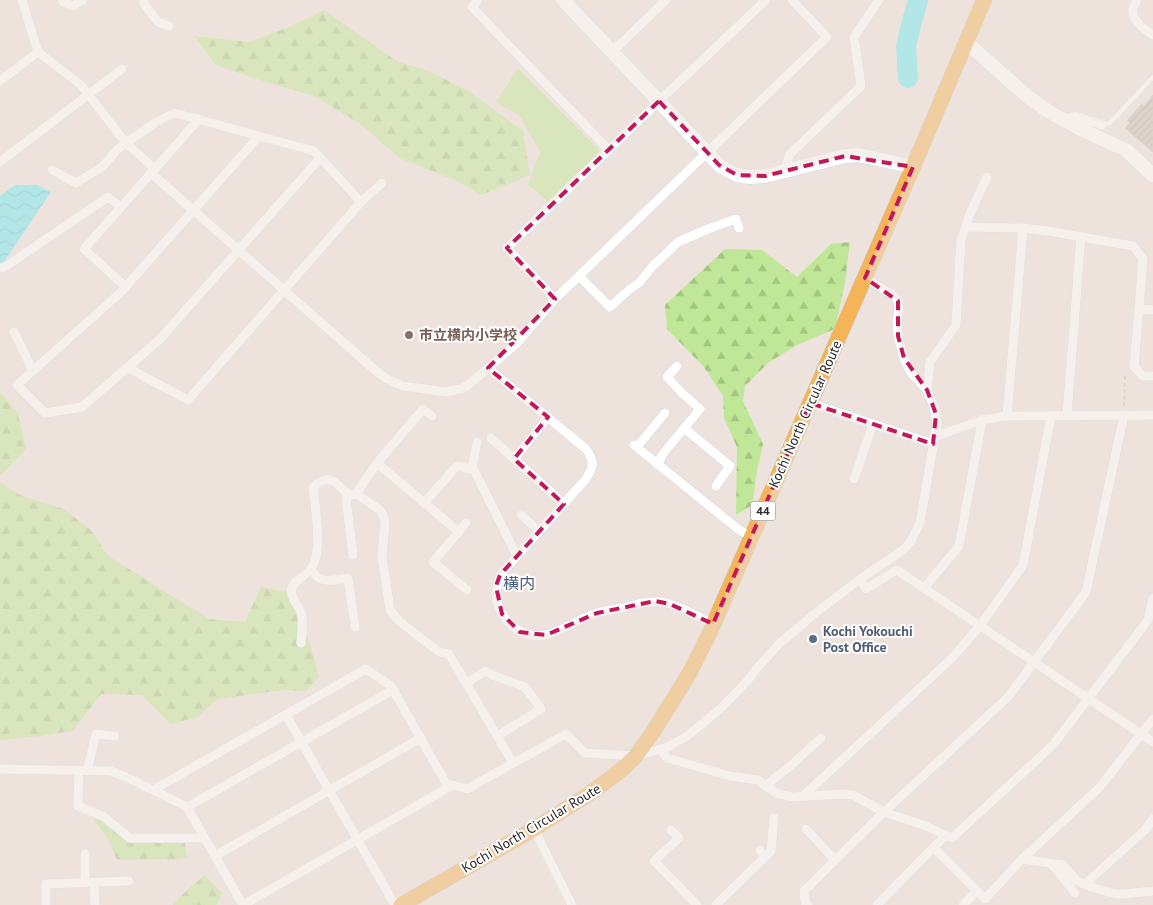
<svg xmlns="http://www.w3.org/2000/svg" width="1153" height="905" viewBox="0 0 1153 905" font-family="'PT Sans','Noto Sans JP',sans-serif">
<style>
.grass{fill:#c0e697}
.forest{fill:url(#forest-firs)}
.water{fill:url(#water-waves)}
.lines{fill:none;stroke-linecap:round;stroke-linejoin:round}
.river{stroke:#6be8f3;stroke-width:20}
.building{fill:url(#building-hatch);stroke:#c9beb6}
.lane-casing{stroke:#d1d8e4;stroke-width:5.5}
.street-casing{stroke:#d1d8e4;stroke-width:10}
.secondary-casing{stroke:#d1d8e4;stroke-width:15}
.primary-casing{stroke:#c4c4c4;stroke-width:16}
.path{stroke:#c4c4c4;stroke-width:2;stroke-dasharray:4 2.5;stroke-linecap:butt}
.lane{stroke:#fff;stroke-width:4.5}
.street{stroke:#fff;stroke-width:9}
.secondary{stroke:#fff;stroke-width:14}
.primary{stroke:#f6b459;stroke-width:15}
.marked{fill:none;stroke:#c2185b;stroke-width:4;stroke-dasharray:10 6;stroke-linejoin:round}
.education-dot{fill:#8d6e63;stroke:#fff;stroke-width:2}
.service-dot{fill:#5c6f8a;stroke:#fff;stroke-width:2}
.labels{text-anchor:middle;stroke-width:4;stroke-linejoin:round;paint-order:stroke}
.shield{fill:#fff;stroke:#6b6b6b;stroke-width:1}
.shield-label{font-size:12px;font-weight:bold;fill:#2b2b2b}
.education-label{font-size:14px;font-weight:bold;fill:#785e54;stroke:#fff;text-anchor:start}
.street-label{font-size:14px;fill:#2b2b2b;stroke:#fff}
.service-label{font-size:14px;font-weight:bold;fill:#4e5e75;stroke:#fff;text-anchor:start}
.quarter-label{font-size:16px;fill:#495c7d;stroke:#fff}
</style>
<defs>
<pattern id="forest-firs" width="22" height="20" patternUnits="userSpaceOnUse" patternTransform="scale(1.25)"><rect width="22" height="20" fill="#c0e697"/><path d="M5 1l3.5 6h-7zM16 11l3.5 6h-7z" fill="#a5c582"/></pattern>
<pattern id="water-waves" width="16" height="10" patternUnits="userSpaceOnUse" patternTransform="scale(1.25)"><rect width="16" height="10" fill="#6be8f3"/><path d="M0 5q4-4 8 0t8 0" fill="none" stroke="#5dc7d0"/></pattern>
<pattern id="building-hatch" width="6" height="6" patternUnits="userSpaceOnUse" patternTransform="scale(1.25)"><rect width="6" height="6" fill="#c6beb8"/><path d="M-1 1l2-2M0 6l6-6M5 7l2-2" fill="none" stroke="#aaa39e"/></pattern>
</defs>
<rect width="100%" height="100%" fill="#ede3dc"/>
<path class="grass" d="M518 68 600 151 548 202 528 185 540 152 519 115 496 102Z"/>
<g class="forest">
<path d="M324 10 398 62 426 70 467 90 523 131 530 175 481 195 459 182 399 158 362 125 314 96 269 83 216 65 194 36 249 42 289 27Z"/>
<path d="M850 242 845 282 835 329 797 345 768 363 745 386 743 401 763 444 757 471 752 505 736 515 737 447 724 418 723 396 704 367 667 329 665 305 725 249 762 250 797 277 831 244Z"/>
<path d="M0 392 18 413 26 449 0 476Z"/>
<path d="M0 482 20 495 64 509 92 531 108 556 209 619 245 622 261 587 291 593 308 637 319 677 306 691 284 690 217 699 198 717 170 724 142 695 101 694 73 731 41 736 0 740Z"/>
<path d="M89 813 144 840 184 839 187 857 174 860 149 859 117 860 109 841Z"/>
<path d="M205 875 222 893 216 905H173L187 890Z"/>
</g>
<path class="water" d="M15 185H37L51 192 4 262 0 263V196Z"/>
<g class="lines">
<path class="river" d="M908 78 906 46 912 21 918 0"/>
</g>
<path class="building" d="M1153 95V152L1125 128 1130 123 1127 121 1142 104 1144 106Z"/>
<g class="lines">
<defs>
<path id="lane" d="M1102 125 1110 123 1153 77"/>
<g id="street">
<path d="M22 0 38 52 81 85 126 143 155 169"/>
<path d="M62 0 63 2 73 6 83 0"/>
<path d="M144 0V4L158 22 169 26"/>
<path d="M478 0 472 7 609 150"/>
<path d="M1137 0C1136 3 1134 5 1133 8 1131 21 1144 29 1153 35"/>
<path d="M612 52 666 0"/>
<path d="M0 81 38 52"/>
<path d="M1065 120 1075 116 1102 125"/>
<path d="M259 136 121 292 17 385 45 413 82 407 160 339 320 158"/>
<path d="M0 162 122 69"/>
<path d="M52 170 76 183 102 167 118 149 126 143 156 122 175 113 314 151 361 202"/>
<path d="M785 171 789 155 861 86 854 37 879 0"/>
<path d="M151 173 376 371 387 379 403 386 446 392 460 389 467 386 473 381 517 343 555 299 827 37 792 0"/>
<path d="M966 227 969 216 987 177"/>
<path d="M0 268 5 267 108 197 121 207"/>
<path d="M579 276 610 307 630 289 639 283 652 267 678 242 708 229 736 219 739 228"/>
<path d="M126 287 84 249 199 119"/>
<path d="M555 299 507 248 659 101 766 0"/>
<path d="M1139 309 1153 310"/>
<path d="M14 332 33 371"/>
<path d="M128 368 188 400 361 202 382 183"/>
<path d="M488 368 586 449C595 462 594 467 585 480L500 575C495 590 494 601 503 615 508 624 515 630 526 634 551 642 573 620 597 613 605 611 614 609 623 608 633 605 643 602 653 602 672 600 696 616 713 624"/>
<path d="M927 390 930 362 956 325 961 239 966 227 1023 228 1048 231 1133 246 1143 259 1134 367 1143 376H1153"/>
<path d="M810 403 933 444"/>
<path d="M1067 415 1081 236"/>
<path d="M432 416 423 409 377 463 356 494 380 510 383 515 385 522 382 556 390 610 393 614 399 621 439 652 449 654 513 763"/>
<path d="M1007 416 1023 228"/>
<path d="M684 428 730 466 716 486"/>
<path d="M934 437 982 420 1007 416 1153 415"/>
<path d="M491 438 564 504"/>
<path d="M634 445 738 529 751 537"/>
<path d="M637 447 665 413"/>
<path d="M514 459 548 417"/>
<path d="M377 463 459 532"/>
<path d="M658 465 662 455 700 409 682 393 667 377 677 366"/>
<path d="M471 469 473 463 477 442"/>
<path d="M854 479 873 424"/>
<path d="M349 495 346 498 353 555"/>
<path d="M424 503 457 466 474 470 517 556"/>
<path d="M521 515 539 531"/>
<path d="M466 523 433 562 467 590"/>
<path d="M311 570C322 585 331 580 348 578L355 627"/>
<path d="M860 579 866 589 897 570 1153 742"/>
<path d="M924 588 959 546 982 420"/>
<path d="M301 643C302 634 303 625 302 616 301 606 289 599 292 588 294 579 305 577 310 570 324 554 315 507 313 487 330 472 335 482 349 495L356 494"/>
<path d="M466 683 486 671 492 675 525 687 541 709 497 736"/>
<path d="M286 715 395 905"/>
<path d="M660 749 667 758 730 776 758 780 773 791 780 794 792 797 843 794 853 795 884 812 926 826 952 838 1053 745 1148 620 1153 598"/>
<path d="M0 769 111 771 126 777 187 807 243 905 453 785"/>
<path d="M79 770 78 806 104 817 130 838H204"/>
<path d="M87 771 96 734 115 736"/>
<path d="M765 786 789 767 821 738"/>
<path d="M153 790 366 669 391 686 446 783 467 789 566 734 585 753 636 756 665 748 686 737 721 708 748 680 757 668 779 644 813 615 860 579 903 550 911 541 920 523 937 423 934 406 927 390 911 373 904 358 898 336 897 321 899 309 898 301 893 295 865 278"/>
<path d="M803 796 952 658 980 626 1023 565 1051 416"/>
<path d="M187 807 393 690"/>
<path d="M534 829 572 905"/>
<path d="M806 829 835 860"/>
<path d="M671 830 679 838 654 861 697 905"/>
<path d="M934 848 985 899 1022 859 1099 788 1153 719"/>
<path d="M85 854V883"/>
<path d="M215 856 421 738"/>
<path d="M765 857 771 851 774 818"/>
<path d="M1022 859 1063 865 1077 881 1091 887 1116 894H1122L1153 891"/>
<path d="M1051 864 1060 874 1075 893"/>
<path d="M94 883 95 905"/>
<path d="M1085 884 1145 830 1153 819"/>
<path d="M46 905V884L129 881"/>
<path d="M716 905 765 857 760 850"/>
<path d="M808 905 805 902 804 891 884 812 1008 697 1086 592 1124 415"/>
<path d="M877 905 946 835"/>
<path d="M963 905 977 891"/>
</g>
<g id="secondary">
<path d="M563 0 719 165 727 170 737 175 750 177 765 176 845 156 859 155 913 167"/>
<path d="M966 42 1027 96 1048 111 1080 129 1126 150 1153 175"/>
</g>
<path id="primary" d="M401 905 534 829 592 792 620 771 636 756 653 732 689 674 710 632 913 167 984 0"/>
</defs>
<use href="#lane" class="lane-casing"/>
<use href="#street" class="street-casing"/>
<use href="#secondary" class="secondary-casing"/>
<use href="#primary" class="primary-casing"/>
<path class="path" d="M1124 406 1125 375 1126 373"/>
<use href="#lane" class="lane"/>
<use href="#street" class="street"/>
<use href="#secondary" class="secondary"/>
<use href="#primary" class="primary"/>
</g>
<path d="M0 0H1153V905H0ZM659 101 719 165 737 175 765 176 845 156 913 167 865 278 898 301V336L904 358 927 390 936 414 933 444 810 403 713 624 670 604 655 601 597 613 546 635 520 632 502 614 496 586 500 575 564 504 514 459 548 417 488 368 555 299 507 248Z" fill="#ede3dc" fill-opacity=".55" fill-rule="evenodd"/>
<path class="marked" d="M659 101 719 165 737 175 765 176 845 156 913 167 865 278 898 301V336L904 358 927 390 936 414 933 444 810 403 713 624 670 604 655 601 597 613 546 635 520 632 502 614 496 586 500 575 564 504 514 459 548 417 488 368 555 299 507 248Z"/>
<circle class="education-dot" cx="409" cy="335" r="5"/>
<circle class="service-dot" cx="813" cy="639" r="5"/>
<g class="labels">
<rect class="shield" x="750.5" y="501.5" width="25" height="19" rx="4"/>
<g class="shield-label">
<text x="763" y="515">44</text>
</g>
<g class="education-label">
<text x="419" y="340">市立横内小学校</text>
</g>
<g class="street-label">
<text transform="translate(805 414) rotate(-66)" y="5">Kochi North Circular Route</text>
<text transform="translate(531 828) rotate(-31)" y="5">Kochi North Circular Route</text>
</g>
<g class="service-label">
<text x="823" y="636">Kochi Yokouchi<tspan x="823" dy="16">Post Office</tspan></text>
</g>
<g class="quarter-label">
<text x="519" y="589">横内</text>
</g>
</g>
</svg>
